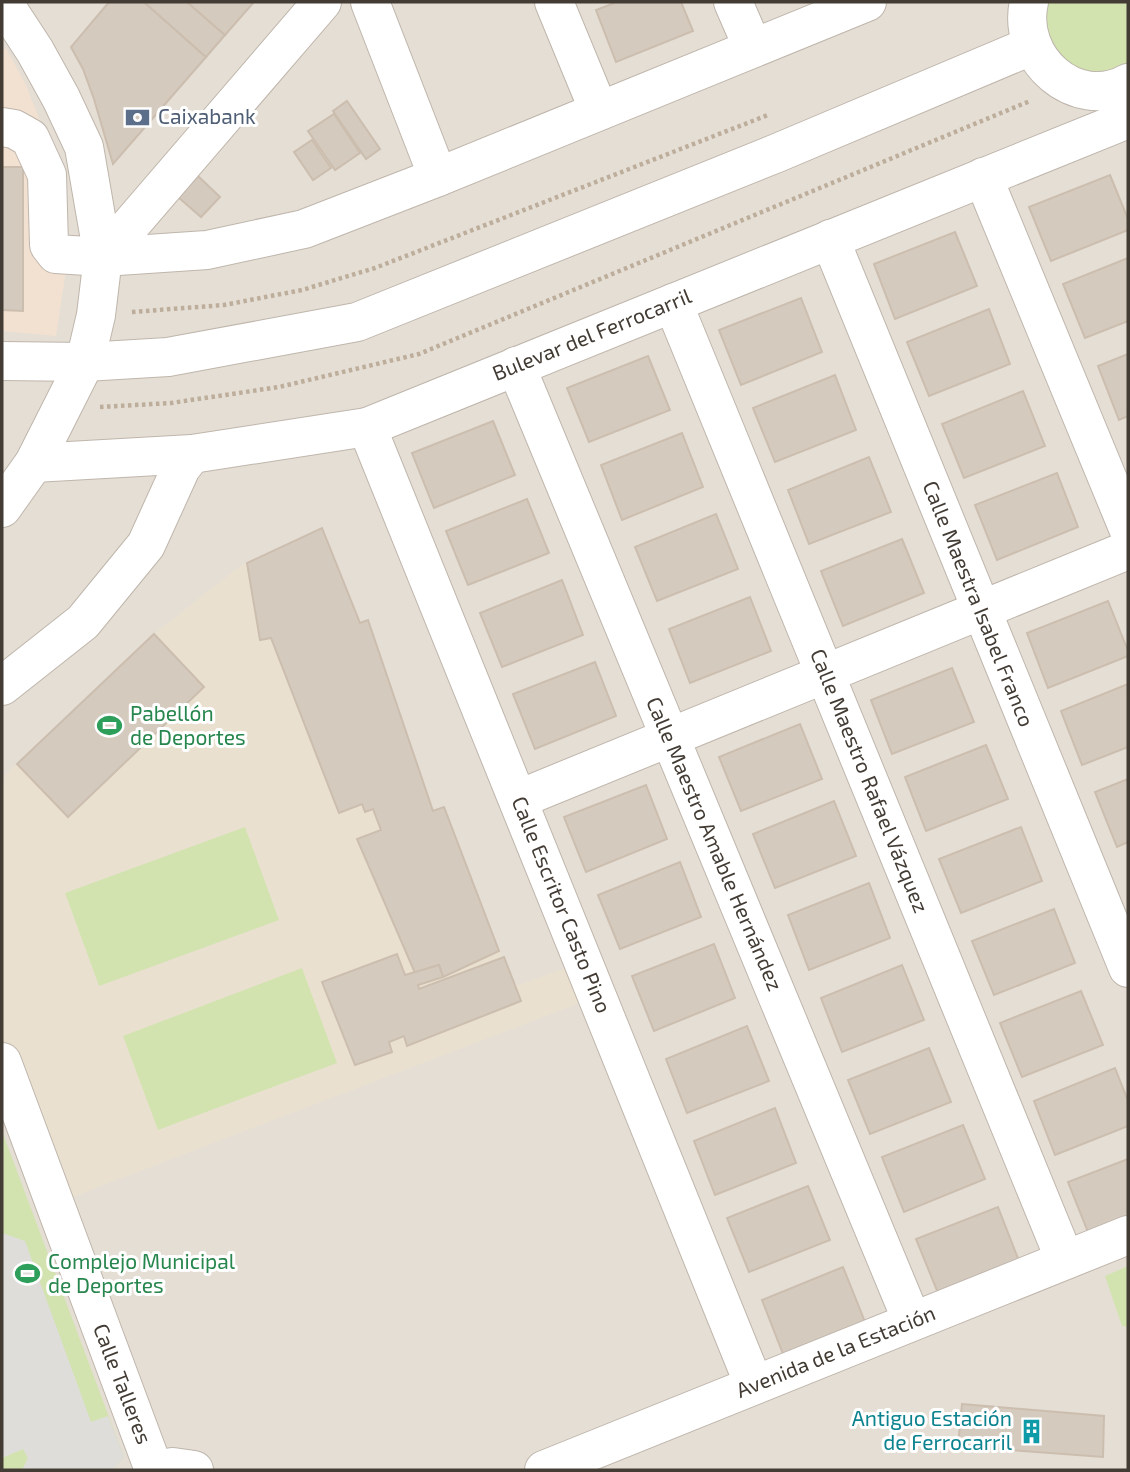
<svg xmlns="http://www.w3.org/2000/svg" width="1130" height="1472" viewBox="0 0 1130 1472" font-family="'Exo 2',sans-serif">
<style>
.residential{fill:#e5ded4}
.commercial{fill:#f2e1d1}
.education{fill:#eae0d0}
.green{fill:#d2e3b0}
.parking{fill:#dfddda}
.building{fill:#d5cabe;stroke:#ccbeaf;stroke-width:2}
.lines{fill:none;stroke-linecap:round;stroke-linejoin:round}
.minor-casing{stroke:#bfb6ac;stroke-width:40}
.path{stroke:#bdad9b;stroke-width:4.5;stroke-dasharray:3.5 3.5;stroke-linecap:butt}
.minor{stroke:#fff;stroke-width:38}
.labels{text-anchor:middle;stroke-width:6;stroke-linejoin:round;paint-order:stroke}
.service-label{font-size:21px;fill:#4e5e75;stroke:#fff;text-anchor:start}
.street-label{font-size:21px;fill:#433c35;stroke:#fff}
.leisure-label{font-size:21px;fill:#27864d;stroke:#fff;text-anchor:start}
.culture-label{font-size:21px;fill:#0d838f;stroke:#fff;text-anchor:end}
</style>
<rect width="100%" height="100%" fill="#f1ece5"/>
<rect class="residential" x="2" y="2" width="1126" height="1468"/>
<path class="commercial" d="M6 48 26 85 55 159 66 270 56 336 2 331V51Z"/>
<path class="education" d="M322 528 360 623 368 620 432 811 444 807 513 987 584 961 598 996 54 1204 2 1062V778L154 634 240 566Z"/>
<g class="green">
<path d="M1038 2H1128V72L1112 79 1053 62Z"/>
<path d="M245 827 279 920 99 986 65 893Z"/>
<path d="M302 968 337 1063 158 1130 123 1036Z"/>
<path d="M2 1131 124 1457 112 1470 2 1469Z"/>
<path d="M1128 1266V1327L1122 1326 1105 1276Z"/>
</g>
<path class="parking" d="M2 1233 25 1241 91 1422 108 1416 124 1457 112 1470H22L28 1458 23 1449 2 1458Z"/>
<g class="building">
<path d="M109 2H144L206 57 113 164 94 99 83 69 71 47Z"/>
<path d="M144 2H187L225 35 206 57Z"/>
<path d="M187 2H254L225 35Z"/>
<path d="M617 2H681L693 31 616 62 596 10Z"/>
<path d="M347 101 380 149 366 159 333 111Z"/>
<path d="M334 114 360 153 335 170 308 131Z"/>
<path d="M312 140 331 168 313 180 294 152Z"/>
<path d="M2 167H23V311L2 310Z"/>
<path d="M1110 175 1128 219V230L1051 261 1029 207Z"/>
<path d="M198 176 220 197 201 217 178 197Z"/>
<path d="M955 232 977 286 895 319 874 264Z"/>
<path d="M1128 258V321L1085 338 1063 284Z"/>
<path d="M801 298 822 352 741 385 719 330Z"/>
<path d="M989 309 1010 364 929 396 907 342Z"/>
<path d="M1128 354V416L1119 420 1098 366Z"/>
<path d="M648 356 670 410 589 442 567 388Z"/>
<path d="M835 375 856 430 775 462 753 408Z"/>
<path d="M1023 391 1045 446 964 478 942 424Z"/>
<path d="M493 421 515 475 434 508 412 453Z"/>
<path d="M682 433 703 487 622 520 601 465Z"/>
<path d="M869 457 891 512 809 544 788 490Z"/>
<path d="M1057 473 1078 527 997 560 975 505Z"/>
<path d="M527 499 549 553 468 585 446 531Z"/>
<path d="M716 514 738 569 657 601 635 547Z"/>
<path d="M322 528 360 623 368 620 433 811 444 807 499 951 443 977 439 965 415 973 357 839 381 830 373 809 365 812 362 804 339 813 271 638 260 640 247 563Z"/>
<path d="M902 539 924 593 843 626 821 571Z"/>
<path d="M562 580 583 635 502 667 480 613Z"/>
<path d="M750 597 771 651 690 683 669 629Z"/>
<path d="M1108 601 1128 651V656L1048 688 1027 633Z"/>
<path d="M154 634 204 687 68 817 17 764Z"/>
<path d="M595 662 616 716 535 749 513 694Z"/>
<path d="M952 668 974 722 892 754 871 700Z"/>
<path d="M1128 684V747L1082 765 1061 711Z"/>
<path d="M800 724 822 779 741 811 719 757Z"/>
<path d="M986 745 1008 799 926 831 905 777Z"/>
<path d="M1128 779V842L1117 847 1095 792Z"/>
<path d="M646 785 667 839 586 872 564 817Z"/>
<path d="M834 801 856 856 775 888 753 834Z"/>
<path d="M1021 827 1042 881 961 913 939 859Z"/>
<path d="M680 862 701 917 620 949 598 895Z"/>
<path d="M869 883 890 938 809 970 788 915Z"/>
<path d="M1054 909 1075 963 994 995 972 941Z"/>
<path d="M714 944 735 998 654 1031 632 976Z"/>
<path d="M397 954 405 975 439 965 443 977 418 985 419 989 504 957 521 1001 407 1046 404 1036 389 1042 392 1052 355 1065 322 982Z"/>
<path d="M902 965 924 1020 842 1052 821 998Z"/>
<path d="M1081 991 1103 1045 1022 1077 1000 1023Z"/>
<path d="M747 1026 769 1081 687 1113 666 1059Z"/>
<path d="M929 1048 951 1102 870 1134 848 1080Z"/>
<path d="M1115 1068 1128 1101V1126L1055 1155 1034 1101Z"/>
<path d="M775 1108 796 1163 715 1195 694 1141Z"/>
<path d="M963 1125 985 1179 904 1212 882 1157Z"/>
<path d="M1128 1159V1221L1090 1237 1068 1182Z"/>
<path d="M808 1186 830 1240 749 1272 727 1218Z"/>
<path d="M998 1207 1019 1261 938 1293 916 1239Z"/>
<path d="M843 1267 865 1322 783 1354 762 1300Z"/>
<path d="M962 1404 1104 1416 1103 1457 958 1446Z"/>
</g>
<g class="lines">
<defs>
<g id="minor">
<path d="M370 2 438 177"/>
<path d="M554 2 599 111"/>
<path d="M733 2 753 48"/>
<path d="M1029 2C1016 58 1075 112 1128 83"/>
<path d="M2 127 14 129 30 138 47 175 49 245 56 254 103 257 207 250 304 229 438 177 867 2"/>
<path d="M983 177 1128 528"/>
<path d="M830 239 1128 968"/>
<path d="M103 257 322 2"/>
<path d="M673 303 1065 1260"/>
<path d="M2 361 85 362 168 357 357 322 777 153 1031 46"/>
<path d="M516 366 912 1321"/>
<path d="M367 427 754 1385"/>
<path d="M34 463 192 454 367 427 1128 119"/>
<path d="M2 508 34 463 85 362 96 315 103 257 84 147 61 98 35 51 3 2"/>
<path d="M2 686 83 622 146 545 181 468 192 454"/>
<path d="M519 799 1128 550"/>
<path d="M2 1062 154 1470"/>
<path d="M157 1470 173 1467 194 1470"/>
<path d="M544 1470 1128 1235"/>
</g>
</defs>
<use href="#minor" class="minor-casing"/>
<g class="path">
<path d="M132 312 224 305 302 290 375 268 768 115"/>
<path d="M100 407 171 403 279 387 419 354 1030 101"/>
</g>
<use href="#minor" class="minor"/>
</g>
<defs>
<symbol id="bank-bare" viewBox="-9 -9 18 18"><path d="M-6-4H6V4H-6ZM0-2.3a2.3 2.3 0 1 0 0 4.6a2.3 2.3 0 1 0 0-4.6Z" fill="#5c6f8a" stroke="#fff" stroke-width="2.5" paint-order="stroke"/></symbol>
<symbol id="stadium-bare" viewBox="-9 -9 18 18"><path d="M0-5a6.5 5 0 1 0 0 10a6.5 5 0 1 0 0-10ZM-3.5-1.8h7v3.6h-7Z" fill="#2e9e5b" stroke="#fff" stroke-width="2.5" paint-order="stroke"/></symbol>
<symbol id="building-bare" viewBox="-9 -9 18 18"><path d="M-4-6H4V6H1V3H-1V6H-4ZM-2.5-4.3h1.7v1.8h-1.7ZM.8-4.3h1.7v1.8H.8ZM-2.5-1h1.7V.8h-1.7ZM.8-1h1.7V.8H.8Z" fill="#0f9aa8" stroke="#fff" stroke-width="2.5" paint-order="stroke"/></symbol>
</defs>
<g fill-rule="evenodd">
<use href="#bank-bare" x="120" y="100" width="35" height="35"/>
<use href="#stadium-bare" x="92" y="708" width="35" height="35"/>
<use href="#stadium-bare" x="10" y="1256" width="35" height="35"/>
<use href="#building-bare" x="1014" y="1414" width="35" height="35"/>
</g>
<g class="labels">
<g class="service-label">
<text x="158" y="124">Caixabank</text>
</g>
<g class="street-label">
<text transform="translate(592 335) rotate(-22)" y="7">Bulevar del Ferrocarril</text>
<text transform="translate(978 604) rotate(68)" y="7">Calle Maestra Isabel Franco</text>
<text transform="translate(869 781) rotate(68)" y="7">Calle Maestro Rafael Vázquez</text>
<text transform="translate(714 844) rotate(67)" y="7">Calle Maestro Amable Hernández</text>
<text transform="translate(561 905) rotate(68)" y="7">Calle Escritor Casto Pino</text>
<text transform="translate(836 1352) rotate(-22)" y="7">Avenida de la Estación</text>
<text transform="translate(122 1384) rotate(69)" y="7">Calle Talleres</text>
</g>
<g class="leisure-label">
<text x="130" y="721">Pabellón<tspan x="130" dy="24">de Deportes</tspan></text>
<text x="48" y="1269">Complejo Municipal<tspan x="48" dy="24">de Deportes</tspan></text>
</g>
<g class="culture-label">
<text x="1012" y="1426">Antiguo Estación<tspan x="1012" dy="24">de Ferrocarril</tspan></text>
</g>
</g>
<rect width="1130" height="1472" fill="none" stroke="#433c35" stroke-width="7"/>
</svg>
